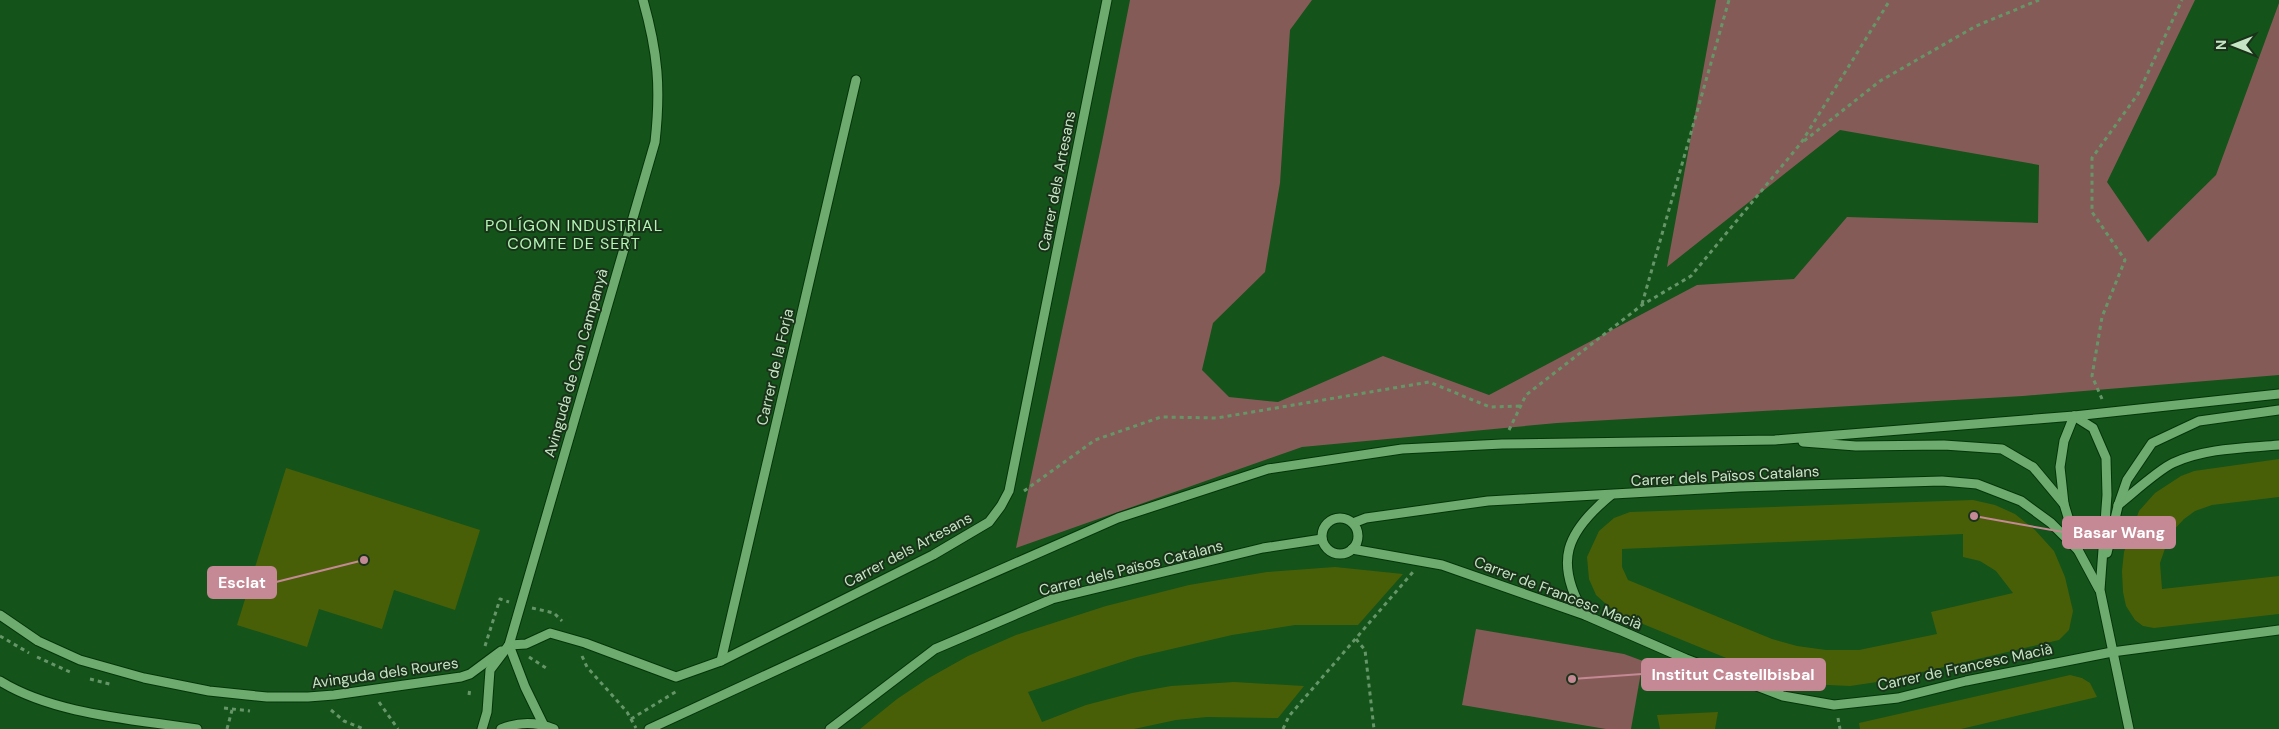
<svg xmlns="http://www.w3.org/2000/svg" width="2279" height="729" viewBox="0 0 2279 729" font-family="'DM Sans',sans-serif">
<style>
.green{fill:#855b57}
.building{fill:#485f07;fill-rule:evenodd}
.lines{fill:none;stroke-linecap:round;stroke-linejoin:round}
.minor-casing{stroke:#05350a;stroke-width:11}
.path{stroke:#669668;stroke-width:3;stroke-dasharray:4 4;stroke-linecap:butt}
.minor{stroke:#6eab6e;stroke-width:9}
.labels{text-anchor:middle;stroke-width:4;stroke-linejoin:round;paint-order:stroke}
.street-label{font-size:15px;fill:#c6e5c5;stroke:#193219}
.neighbourhood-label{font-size:16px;letter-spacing:1px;fill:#b4f4b4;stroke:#193219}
.leader{fill:none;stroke:#c48995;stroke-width:2}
.callout-dot{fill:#c48995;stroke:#193219;stroke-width:2}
.callout{fill:#c48995;stroke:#c48995;stroke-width:2}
.callout-label{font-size:16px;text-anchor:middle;font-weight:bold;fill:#fff}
</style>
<rect width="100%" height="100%" fill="#14531a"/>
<g class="green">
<path d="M1130 0H1312L1290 30 1280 183 1265 272 1213 323 1202 370 1229 397 1278 402 1383 356 1489 395 1697 285 1794 279 1847 217 2038 223 2039 165 1840 130 1667 267 1716 0H2195L2107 182 2148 242 2216 175 2279 3V375L2023 396 1557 423 1302 447 1016 548 1102 142Z"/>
<path d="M1476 629 1624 654 1643 661 1631 729H1606L1462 705Z"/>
</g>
<g class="building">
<path d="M2279 459V497L2212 505 2195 511 2184 519 2170 534 2160 563 2162 589 2279 576V614L2154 628 2143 626 2135 620 2126 606 2123 592 2122 571 2124 552 2139 511 2155 493 2181 476 2194 471Z"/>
<path d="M286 468 480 530 455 610 394 590 382 629 319 609 307 647 237 625Z"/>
<path d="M1973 500 1995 505 2015 514 2035 530 2054 551 2065 577 2073 611 2069 630 2059 640 1884 681 1850 686 1807 684 1758 671 1616 613 1596 595 1589 579 1587 557 1599 531 1614 518 1630 512ZM1963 534V557L1980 561 1996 571 2013 593 1931 612 1937 634 1859 650H1826L1797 646 1772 639 1628 580 1622 567V549Z"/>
<path d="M1335 567 1403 574 1358 625H1295L1232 635 1137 657 1028 692 1042 722 1086 705 1132 693 1171 686 1234 682 1304 686 1278 718 1207 717 1176 720 1134 729H860L897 699 927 679 968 656 1016 635 1106 606 1189 585 1267 572Z"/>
<path d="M2070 675 2082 678 2090 683 2097 697 1961 729H1860L1859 723Z"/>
<path d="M1718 712 1715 729H1660L1657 715Z"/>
</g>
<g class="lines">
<defs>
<g id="minor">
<path d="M2074 416 2093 428 2106 458 2107 495 2100 590 2129 729"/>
<path d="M2074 416 2064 441 2060 467 2064 504 2078 550 2099 589"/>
<path d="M1803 442 1856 446 1944 445 2002 449 2033 467 2064 504"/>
<path d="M2118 505C2132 494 2158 470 2173 463 2205 448 2245 448 2279 445"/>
<circle cx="1340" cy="536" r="18"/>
<path d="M1353 523 1366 518 1488 501 1739 487 1942 481 1977 484 2021 501 2051 523 2078 550"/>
<path d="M1352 549 1442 565 1585 615 1686 659 1783 696 1834 705 1898 698 1966 681 2112 652 2279 630"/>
<path d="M2107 553 2118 506 2127 480 2152 443 2199 421 2279 410"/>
<path d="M0 615 38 641 80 660 144 678 209 691 267 697H308L334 695 461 677 470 674 501 651"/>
<path d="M1585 615C1553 562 1566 532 1611 495"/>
<path d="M509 645 526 644 550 633 585 643 676 677 721 661 933 555 989 522 1001 506 1009 491 1107 0"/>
<path d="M509 645 525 687 544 726"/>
<path d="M721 661 856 80"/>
<path d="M0 681C55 715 134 719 197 729"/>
<path d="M482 729 487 712 490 670 509 645 655 142C661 88 658 53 643 0"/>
<path d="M501 729C518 722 537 722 554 729"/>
<path d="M649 729 879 623 1118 518 1268 469 1402 449 1502 444 1775 440 2074 416 2279 394"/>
<path d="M830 729 935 649 1052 599 1263 548 1322 539"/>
</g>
</defs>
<use href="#minor" class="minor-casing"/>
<g class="path">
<path d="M1804 141 1880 81 1976 26 2039 0"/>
<path d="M1642 304 1729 0"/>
<path d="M2102 399 2092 376 2102 317 2125 260 2092 212V158L2138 94 2182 0"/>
<path d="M1509 430 1526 395 1642 305 1691 276 1801 143 1890 0"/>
<path d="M1024 491 1095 440 1161 417 1217 418 1429 382 1490 407 1520 406"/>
<path d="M532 608 554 613 562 621"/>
<path d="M0 636 29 653"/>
<path d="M1356 639 1365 650 1374 729"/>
<path d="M485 646 500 599 509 602"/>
<path d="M582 656 587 667 627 712 636 728"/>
<path d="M37 657 70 672"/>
<path d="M529 657 546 668"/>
<path d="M90 679 113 685"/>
<path d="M469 695 470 688"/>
<path d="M379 702 398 729"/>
<path d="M224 708 250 711"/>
<path d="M331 710 344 721 364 729"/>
<path d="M1838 718 1840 729"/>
<path d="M631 719 677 691"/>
<path d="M227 729 232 710"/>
<path d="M1283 729 1289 716 1413 572"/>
</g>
<use href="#minor" class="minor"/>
</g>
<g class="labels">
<g class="street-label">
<text transform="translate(1057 181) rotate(-79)" y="5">Carrer dels Artesans</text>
<text transform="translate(576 363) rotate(-74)" y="5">Avinguda de Can Campanyà</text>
<text transform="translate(775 367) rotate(-77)" y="5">Carrer de la Forja</text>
<text transform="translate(1725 476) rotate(-3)" y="5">Carrer dels Països Catalans</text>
<text transform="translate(908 550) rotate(-28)" y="5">Carrer dels Artesans</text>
<text transform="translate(1131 568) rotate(-14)" y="5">Carrer dels Països Catalans</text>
<text transform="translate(1558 593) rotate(21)" y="5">Carrer de Francesc Macià</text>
<text transform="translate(1965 667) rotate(-12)" y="5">Carrer de Francesc Macià</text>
<text transform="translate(385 673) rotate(-8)" y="5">Avinguda dels Roures</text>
</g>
<g class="neighbourhood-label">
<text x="574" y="231">POLÍGON INDUSTRIAL<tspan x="574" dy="18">COMTE DE SERT</tspan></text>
</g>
</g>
<path class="leader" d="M1974 516L2063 532M364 560L276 582M1572 679L1642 674"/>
<g class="callout-dot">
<circle cx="1974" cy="516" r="5"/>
<circle cx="364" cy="560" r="5"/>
<circle cx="1572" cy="679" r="5"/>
</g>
<g class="callout">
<rect x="2063" y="517" width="112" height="31" rx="5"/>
<rect x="208" y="567" width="68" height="31" rx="5"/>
<rect x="1642" y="659" width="183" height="31" rx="5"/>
</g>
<g class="callout-label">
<text x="2119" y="538">Basar Wang</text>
<text x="242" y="588">Esclat</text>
<text x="1733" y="680">Institut Castellbisbal</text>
</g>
<g transform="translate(2234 45) rotate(270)" stroke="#193219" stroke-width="4" paint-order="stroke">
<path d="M0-4L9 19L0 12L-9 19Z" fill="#c6e5c5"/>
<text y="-8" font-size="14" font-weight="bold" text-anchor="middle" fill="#c6e5c5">N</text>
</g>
</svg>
